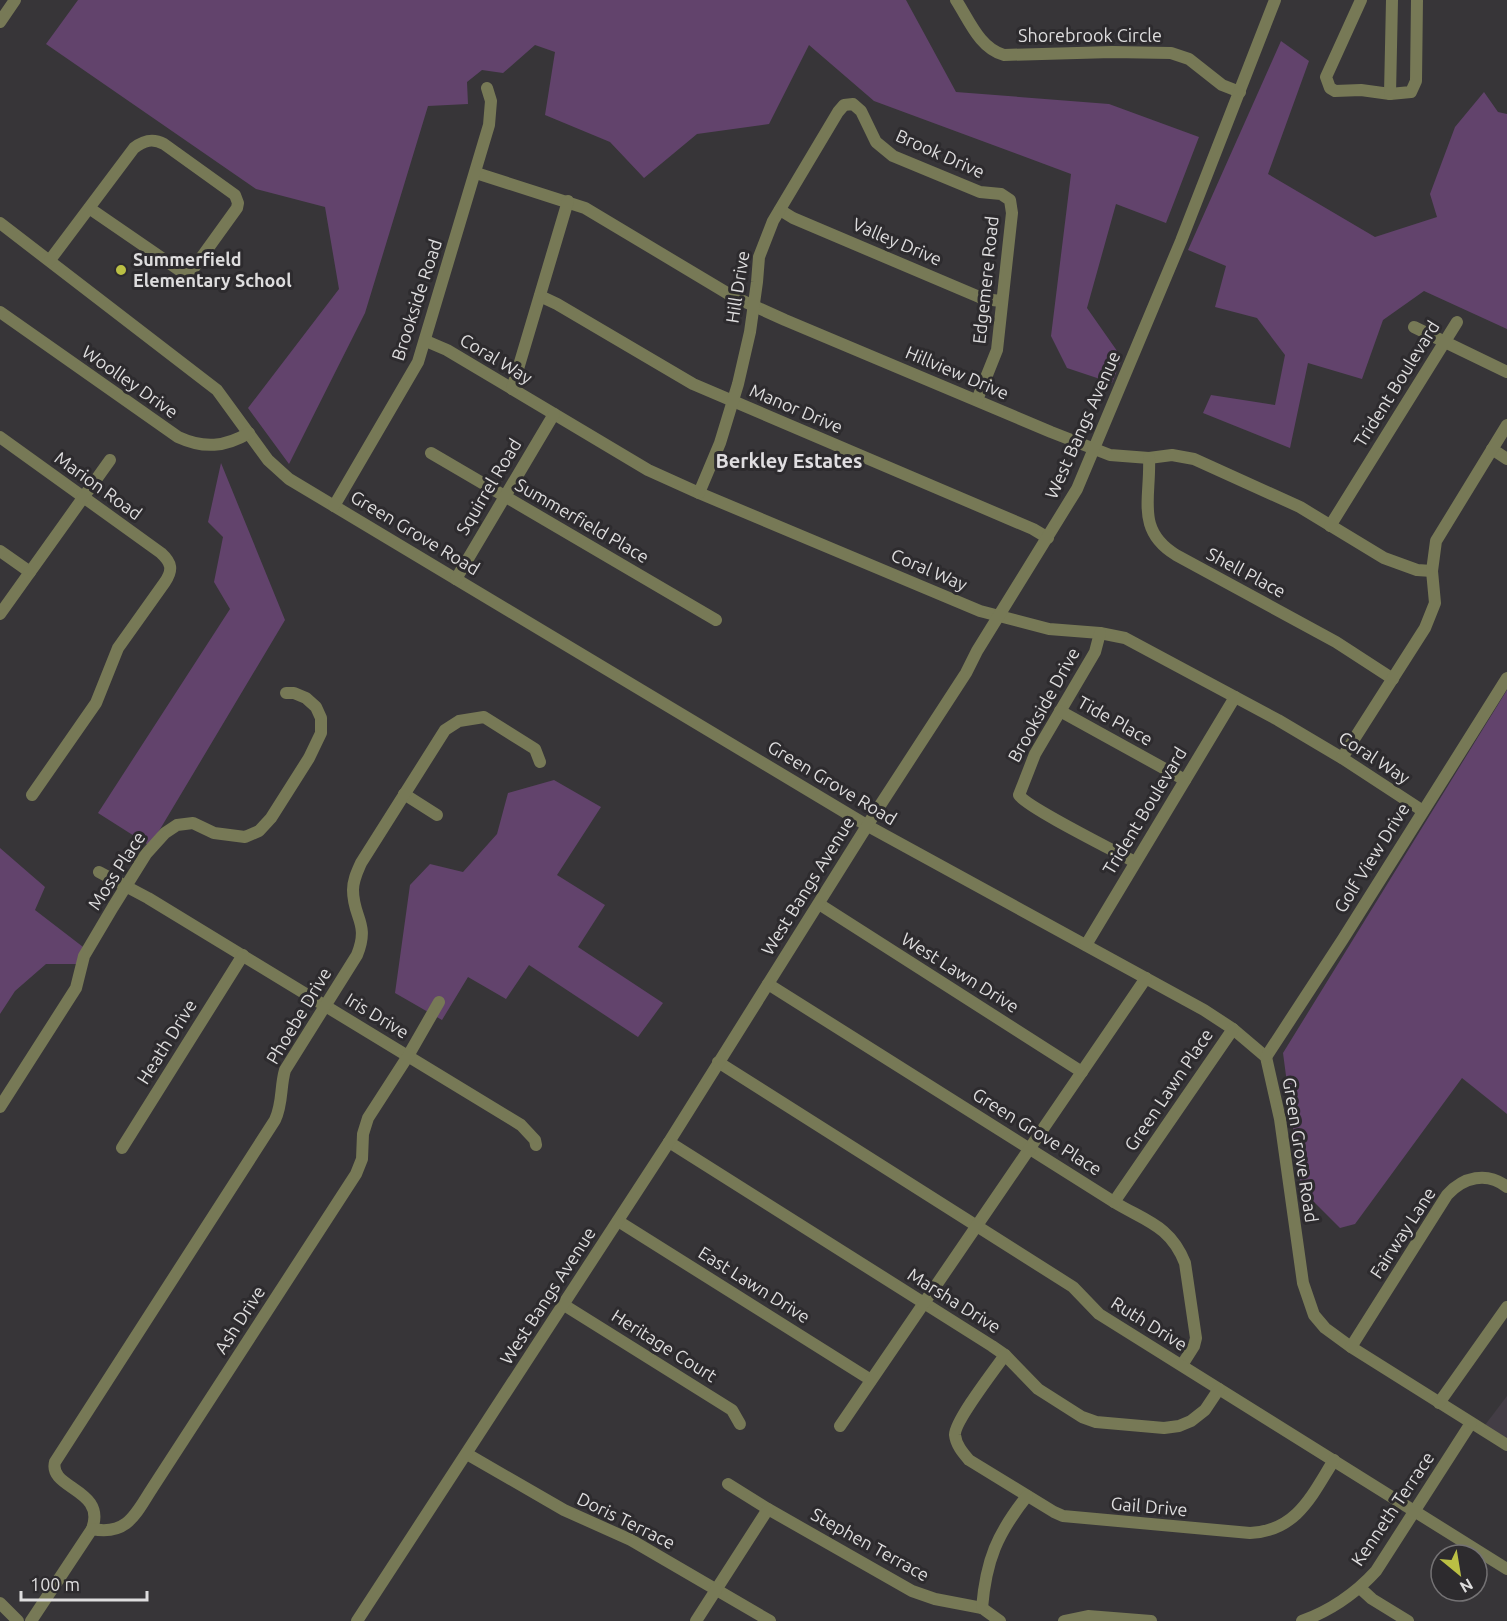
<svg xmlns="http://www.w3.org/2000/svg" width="1507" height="1621" viewBox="0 0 1507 1621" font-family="Ubuntu,sans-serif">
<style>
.built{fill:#433d45}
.green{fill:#62436c}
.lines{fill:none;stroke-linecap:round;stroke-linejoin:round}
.minor{stroke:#777956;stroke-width:12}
.poi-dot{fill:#bbc044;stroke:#2d2b2e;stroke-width:2}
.labels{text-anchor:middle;stroke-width:6;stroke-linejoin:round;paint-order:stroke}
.street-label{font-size:18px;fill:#deddde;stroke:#2d2b2e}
.poi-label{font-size:18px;font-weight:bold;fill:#deddde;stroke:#2d2b2e;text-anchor:start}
.neighbourhood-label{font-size:20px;font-weight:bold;fill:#e0dee1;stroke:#2d2b2e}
</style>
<rect width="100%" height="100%" fill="#373538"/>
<path class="built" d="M1507 1396V1445L1482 1429Z"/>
<g class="green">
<path d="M78 0H906L956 92 1109 104 1199 137 1166 223 1116 204 1087 308 1122 358 1112 383 1067 368 1051 336 1071 174 874 101 809 45 769 124 697 134 644 178 610 142 545 115 555 52 535 45 503 73 482 70 467 82 468 104 428 106 365 313 289 464 248 408 339 289 325 207 256 189 46 44Z"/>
<path d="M1281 41 1309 61 1268 174 1375 237 1437 217 1430 194 1455 127 1484 92 1498 112 1507 114V329L1424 291 1383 320 1362 379 1308 363 1290 448 1203 413 1211 395 1275 405 1285 355 1257 318 1215 307 1226 266 1188 250Z"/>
<path d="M221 463 285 620 150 846 98 813 230 609 214 582 223 537 208 522Z"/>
<path d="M1507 690V1114L1462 1078 1355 1224 1340 1228 1301 1189 1283 1053Z"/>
<path d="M554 780 601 807 557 875 605 905 578 947 663 1003 638 1037 529 965 506 999 468 977 442 1020 395 993 410 885 430 864 463 872 497 834 508 793Z"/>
<path d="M0 848 45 887 35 910 87 950 82 964H46L15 991 0 1014Z"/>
</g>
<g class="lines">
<g class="minor">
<path d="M956 0C969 20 980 49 1004 55L1112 52 1171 53 1189 59 1222 85 1240 92"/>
<path d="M1361 0 1326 77 1330 88 1335 91 1361 90 1390 94 1411 92 1416 81 1417 0"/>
<path d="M0 22 15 0"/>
<path d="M1390 94 1392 0"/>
<path d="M476 173 585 208 732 296 785 320 1051 432 1110 455 1149 458 1172 455 1194 459 1300 507 1384 558 1417 570 1432 571"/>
<path d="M780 210 793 218 984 299 1001 301"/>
<path d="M0 223 217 390 268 460 289 479 868 826 1204 1010 1233 1029 1266 1057 1280 1119 1303 1283 1314 1315 1325 1328 1351 1347 1507 1445"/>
<path d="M50 260 134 148C144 140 153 138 164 144L235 195 238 203 237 208 188 276 89 208"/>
<path d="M540 296 557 304 693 384 1033 529 1048 538"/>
<path d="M0 312 178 437C204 449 225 447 249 433"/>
<path d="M1414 327 1507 372"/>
<path d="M426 341 447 350 648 470 699 493 980 611 1049 629 1100 633 1125 638 1278 720 1342 758 1423 811"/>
<path d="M512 389 568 201"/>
<path d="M0 437 161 553C172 563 173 570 165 582L118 648 96 703 32 795"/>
<path d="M1492 449 1507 459"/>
<path d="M431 453 716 620"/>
<path d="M1149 458C1151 498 1135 530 1176 555L1336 642 1393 679"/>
<path d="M699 493 720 443 738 384 750 332 757 282 759 257 773 221 838 112 844 105 853 104 861 111 876 142 893 156 980 192 1001 194 1010 200 1012 213 997 350 977 400"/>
<path d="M334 506 418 362 489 125 491 101 487 88"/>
<path d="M1330 526 1457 322"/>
<path d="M0 551 30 572"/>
<path d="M456 579 554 414"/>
<path d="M0 614 110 460"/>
<path d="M1100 633 1095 652 1035 754 1019 795C1026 807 1117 852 1135 862"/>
<path d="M1060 711 1185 780"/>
<path d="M1342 758 1425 628 1435 603 1432 571 1436 541 1507 425"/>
<path d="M404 794 437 815"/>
<path d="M99 872 148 898 521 1125 535 1140 536 1145"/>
<path d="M819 904 1082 1072"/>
<path d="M1086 945 1235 697"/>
<path d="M768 984 1114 1202C1145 1221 1170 1225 1185 1263L1196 1338 1194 1346 1182 1365"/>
<path d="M1266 1057 1343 939 1507 678"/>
<path d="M718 1062 1073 1287 1099 1314 1507 1569"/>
<path d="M0 1107 76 988 84 956 113 907 146 854 165 833 177 825 193 823 214 833 245 837 259 831 271 818 309 758 321 733V718L316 707 306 698 294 693H286"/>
<path d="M669 1142 992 1346 1005 1355 1038 1389 1082 1417 1096 1422 1164 1428 1179 1426 1191 1421 1205 1410 1219 1389"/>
<path d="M122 1148 243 955"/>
<path d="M1114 1202 1233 1029"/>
<path d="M618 1221 871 1380"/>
<path d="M564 1305 732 1410 740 1424"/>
<path d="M1351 1347 1447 1195C1463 1177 1487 1171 1507 1187"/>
<path d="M1005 1355C995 1369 954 1422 955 1435 956 1445 963 1453 969 1460L1054 1512 1063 1516 1250 1533C1297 1531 1312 1495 1334 1460"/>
<path d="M1439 1403 1507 1307"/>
<path d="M840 1426 1146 978"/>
<path d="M467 1454 564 1510 631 1540 770 1621"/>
<path d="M728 1484 768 1509 912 1591 935 1599 982 1608 1000 1621"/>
<path d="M92 1529C107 1489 48 1489 55 1462L275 1120C283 1103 280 1087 285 1070L357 955C370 923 353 918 353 890 353 880 357 872 361 863L445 730 459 721 484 717 535 749 540 762"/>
<path d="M1360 1588 1372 1599 1408 1621"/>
<path d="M0 1603 18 1621"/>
<path d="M982 1608C986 1560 997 1534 1027 1496"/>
<path d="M31 1621 92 1529C128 1536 136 1513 153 1487L356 1174 362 1159 363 1134 368 1118 408 1056 439 1002"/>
<path d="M357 1621 669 1142 877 810 966 673 977 651 1077 489 1181 241 1275 0"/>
<path d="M696 1621 768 1509"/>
<path d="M1064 1621 1088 1616 1151 1621"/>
<path d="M1302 1621C1332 1610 1355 1594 1376 1571L1471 1423"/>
</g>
</g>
<circle class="poi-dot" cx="121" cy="270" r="6"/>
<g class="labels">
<g class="street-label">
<text x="1090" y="42">Shorebrook Circle</text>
<text transform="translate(940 154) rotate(24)" y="6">Brook Drive</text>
<text transform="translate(897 242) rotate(23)" y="6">Valley Drive</text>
<text transform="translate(986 280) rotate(-84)" y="6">Edgemere Road</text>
<text transform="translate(738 287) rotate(-81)" y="6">Hill Drive</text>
<text transform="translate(417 300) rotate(-72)" y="6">Brookside Road</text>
<text transform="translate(496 359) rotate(31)" y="6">Coral Way</text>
<text transform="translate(957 373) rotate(23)" y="6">Hillview Drive</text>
<text transform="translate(130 382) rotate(35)" y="6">Woolley Drive</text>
<text transform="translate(1397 384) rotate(-58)" y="6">Trident Boulevard</text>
<text transform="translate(796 409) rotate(23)" y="6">Manor Drive</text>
<text transform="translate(1083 425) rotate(-66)" y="6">West Bangs Avenue</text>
<text transform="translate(98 486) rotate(36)" y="6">Marion Road</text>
<text transform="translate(489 487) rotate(-59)" y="6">Squirrel Road</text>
<text transform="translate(582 521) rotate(30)" y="6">Summerfield Place</text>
<text transform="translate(415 533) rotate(31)" y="6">Green Grove Road</text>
<text transform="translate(929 570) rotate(23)" y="6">Coral Way</text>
<text transform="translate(1246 573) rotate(28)" y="6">Shell Place</text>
<text transform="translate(1044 705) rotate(-61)" y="6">Brookside Drive</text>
<text transform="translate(1115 721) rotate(29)" y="6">Tide Place</text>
<text transform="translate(1374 758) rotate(33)" y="6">Coral Way</text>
<text transform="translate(832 783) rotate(31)" y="6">Green Grove Road</text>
<text transform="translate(1145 811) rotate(-59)" y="6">Trident Boulevard</text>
<text transform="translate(1372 858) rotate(-58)" y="6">Golf View Drive</text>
<text transform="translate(117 871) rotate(-57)" y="6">Moss Place</text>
<text transform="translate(808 886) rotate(-58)" y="6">West Bangs Avenue</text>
<text transform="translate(960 973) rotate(32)" y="6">West Lawn Drive</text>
<text transform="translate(299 1016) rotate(-59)" y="6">Phoebe Drive</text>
<text transform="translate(377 1016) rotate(31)" y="6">Iris Drive</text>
<text transform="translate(167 1042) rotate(-58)" y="6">Heath Drive</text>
<text transform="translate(1169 1090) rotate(-56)" y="6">Green Lawn Place</text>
<text transform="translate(1037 1132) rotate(32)" y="6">Green Grove Place</text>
<text transform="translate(1300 1150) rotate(81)" y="6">Green Grove Road</text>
<text transform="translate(1403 1233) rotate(-57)" y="6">Fairway Lane</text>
<text transform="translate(754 1285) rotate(32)" y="6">East Lawn Drive</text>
<text transform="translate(548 1296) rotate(-57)" y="6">West Bangs Avenue</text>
<text transform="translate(954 1301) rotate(32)" y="6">Marsha Drive</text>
<text transform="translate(240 1320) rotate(-57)" y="6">Ash Drive</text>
<text transform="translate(1149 1324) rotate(32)" y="6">Ruth Drive</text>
<text transform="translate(664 1346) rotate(32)" y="6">Heritage Court</text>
<text transform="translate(1149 1507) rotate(5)" y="6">Gail Drive</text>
<text transform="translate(1393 1509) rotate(-56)" y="6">Kenneth Terrace</text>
<text transform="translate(626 1521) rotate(26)" y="6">Doris Terrace</text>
<text transform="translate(870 1545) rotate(29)" y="6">Stephen Terrace</text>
</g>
<g class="poi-label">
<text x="133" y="266">Summerfield<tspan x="133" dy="21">Elementary School</tspan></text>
</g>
<g class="neighbourhood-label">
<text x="789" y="468">Berkley Estates</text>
</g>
</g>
<g transform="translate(1459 1573) rotate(150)"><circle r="28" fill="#2d2b2e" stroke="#747274" stroke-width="1.5"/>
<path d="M0-4.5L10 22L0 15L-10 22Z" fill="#bbc044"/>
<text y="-9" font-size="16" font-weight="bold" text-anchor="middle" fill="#deddde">N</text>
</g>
<path d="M21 1591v9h126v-9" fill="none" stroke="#deddde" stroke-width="3"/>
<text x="30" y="1591" font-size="18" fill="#deddde" stroke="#2d2b2e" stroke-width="4.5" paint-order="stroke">100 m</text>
</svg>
